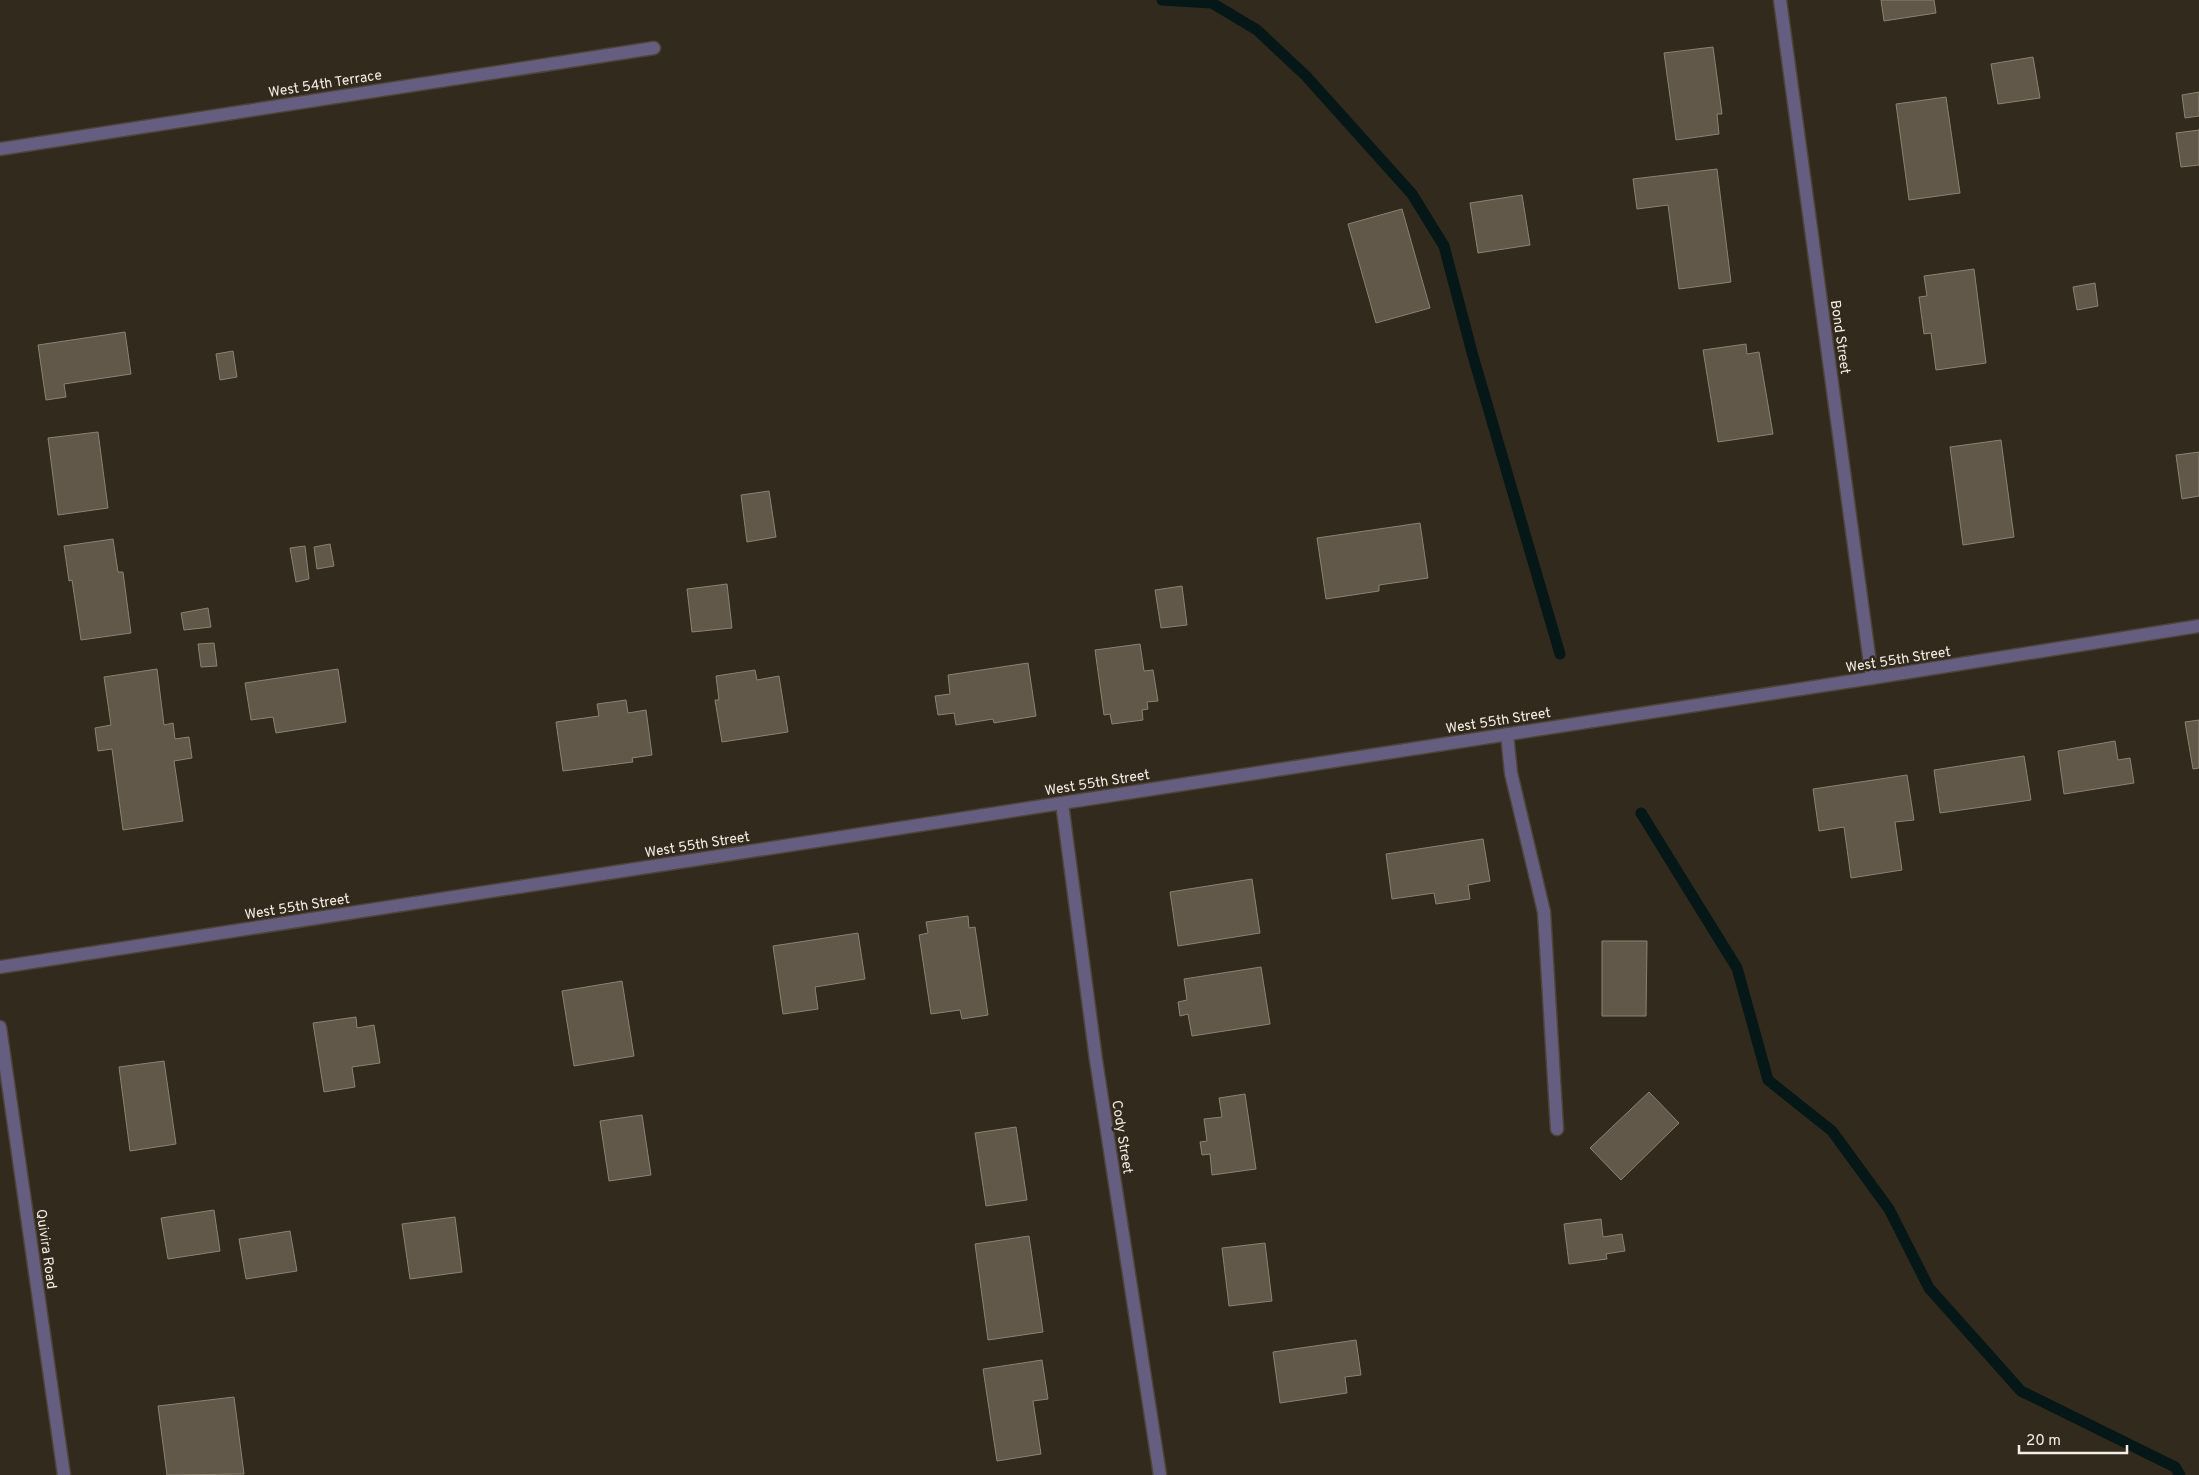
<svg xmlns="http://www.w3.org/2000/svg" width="2199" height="1475" viewBox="0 0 2199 1475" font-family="Overpass,sans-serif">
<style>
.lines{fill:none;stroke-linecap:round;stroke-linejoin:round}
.stream{stroke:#051717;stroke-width:11}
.building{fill:#615849;stroke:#8c8272}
.service-casing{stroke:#4d4538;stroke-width:15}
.minor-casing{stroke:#4d4538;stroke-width:15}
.tertiary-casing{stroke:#4d4538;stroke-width:15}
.service{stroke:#655e80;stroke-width:12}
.minor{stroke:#655e80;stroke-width:12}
.tertiary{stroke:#655e80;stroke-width:12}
.labels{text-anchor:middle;stroke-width:5;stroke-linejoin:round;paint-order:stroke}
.street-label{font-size:14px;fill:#f4eee5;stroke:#322a1c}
</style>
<rect width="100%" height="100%" fill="#322a1c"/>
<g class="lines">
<g class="stream">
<path d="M1162 0 1212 3 1257 30 1306 76 1412 194 1444 246 1473 356 1560 654"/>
<path d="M1641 813 1737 968 1768 1080 1832 1131 1889 1209 1929 1288 2021 1391 2175 1467 2180 1475"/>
</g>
</g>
<g class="building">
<path d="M1881 0H1934L1936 13 1884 21Z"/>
<path d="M1713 47 1722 114H1717L1719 134 1676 140 1664 53Z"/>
<path d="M2033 57 2040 98 1998 104 1991 64Z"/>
<path d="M2199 92V116L2185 118 2182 95Z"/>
<path d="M1946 97 1960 193 1909 200 1896 104Z"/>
<path d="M2199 130V165L2181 167 2176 133Z"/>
<path d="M1717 169 1731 282 1679 289 1668 205 1637 209 1633 179Z"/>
<path d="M1522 195 1530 245 1478 253 1470 203Z"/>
<path d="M1402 209 1430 308 1376 323 1348 224Z"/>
<path d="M1974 269 1986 363 1936 370 1931 333 1924 334 1919 297 1927 296 1924 276Z"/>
<path d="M2095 283 2098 306 2077 310 2073 287Z"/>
<path d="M125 332 131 374 64 384 66 397 46 400 38 345Z"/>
<path d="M1746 344 1747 354 1759 352 1773 434 1718 442 1703 350Z"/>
<path d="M233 351 237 377 220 380 216 354Z"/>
<path d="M98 432 108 508 58 515 48 438Z"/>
<path d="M2001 440 2014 537 1963 545 1950 447Z"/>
<path d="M2199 452V496L2182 499 2176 455Z"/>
<path d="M769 491 776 537 747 542 741 495Z"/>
<path d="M1420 523 1428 578 1379 585V591L1326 599 1317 538Z"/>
<path d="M113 539 118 572H123L131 633 81 640 72 580 69 581 64 546Z"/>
<path d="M330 544 334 566 317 569 314 547Z"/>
<path d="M305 546 309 579 296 582 290 548Z"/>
<path d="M727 584 732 628 692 632 687 589Z"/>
<path d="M1182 586 1187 625 1161 628 1155 590Z"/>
<path d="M208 608 211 627 184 630 181 613Z"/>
<path d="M214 643 217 666 201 667 198 644Z"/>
<path d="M1140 644 1144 671 1153 670 1158 701 1147 702 1148 709 1142 710 1143 720 1112 724 1110 714 1104 715 1095 650Z"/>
<path d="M1028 663 1036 716 994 723 993 719 956 725 954 713 938 715 935 696 950 694 948 675Z"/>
<path d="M157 669 164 725 173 723 175 739 189 737 192 758 174 761 183 821 123 830 112 749 98 751 95 728 111 725 104 677Z"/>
<path d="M338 669 346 722 276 733 273 717 251 720 245 683Z"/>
<path d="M755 670 757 680 779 676 788 732 722 742 715 700H719L716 676Z"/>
<path d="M626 700 628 713 646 710 652 755 632 758 633 762 563 771 556 722 599 716 597 704Z"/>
<path d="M2199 720V768L2193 769 2185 722Z"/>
<path d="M2115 741 2118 760 2130 758 2134 783 2064 794 2058 751Z"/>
<path d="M2024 756 2031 800 1940 813 1934 770Z"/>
<path d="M1907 775 1914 820 1895 822 1902 870 1851 878 1844 827 1819 831 1813 789Z"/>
<path d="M1483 839 1490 881 1468 885 1470 899 1436 904 1434 893 1392 899 1386 854Z"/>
<path d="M1252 879 1260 933 1178 946 1170 892Z"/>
<path d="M968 916 969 928 975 927 988 1015 962 1019 960 1010 931 1014 919 935 928 933 926 922Z"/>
<path d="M858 933 865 979 815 987 818 1009 783 1014 773 946Z"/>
<path d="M1602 941H1647L1646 1016H1602Z"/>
<path d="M1261 967 1270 1024 1192 1036 1188 1014 1180 1016 1178 1002 1187 1000 1184 979Z"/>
<path d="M622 981 634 1056 574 1066 562 991Z"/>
<path d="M356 1017 357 1028 374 1025 380 1063 352 1067 355 1087 324 1092 313 1023Z"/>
<path d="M164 1061 176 1144 130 1151 119 1067Z"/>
<path d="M1649 1092 1679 1123 1621 1180 1590 1148Z"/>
<path d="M1245 1094 1256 1169 1212 1175 1210 1154 1202 1155 1200 1142 1207 1141 1204 1119 1222 1117 1219 1098Z"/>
<path d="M642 1115 651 1175 609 1181 600 1121Z"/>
<path d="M1016 1127 1027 1200 986 1206 975 1133Z"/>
<path d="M214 1210 220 1251 168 1259 161 1218Z"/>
<path d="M455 1217 462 1272 410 1279 402 1224Z"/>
<path d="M1601 1219 1603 1237 1622 1234 1625 1251 1606 1254 1607 1259 1569 1264 1564 1224Z"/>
<path d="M290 1231 297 1271 246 1279 239 1239Z"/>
<path d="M1029 1236 1043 1332 988 1340 975 1244Z"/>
<path d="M1265 1243 1272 1301 1229 1306 1222 1248Z"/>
<path d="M1356 1340 1361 1375 1345 1377 1347 1393 1280 1403 1273 1352Z"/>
<path d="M1042 1360 1048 1399 1033 1401 1041 1454 997 1461 983 1369Z"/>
<path d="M234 1397 244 1474 167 1475 158 1406Z"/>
</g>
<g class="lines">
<defs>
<path id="service" d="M1507 734 1511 773 1544 912 1557 1129"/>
<g id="minor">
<path d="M1780 0 1872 678"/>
<path d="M0 149 654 48"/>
<path d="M1062 803 1096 1060 1160 1475"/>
</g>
<g id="tertiary">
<path d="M0 967 1872 678 2199 626"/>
<path d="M0 1027 64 1475"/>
</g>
</defs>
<use href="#service" class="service-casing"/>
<use href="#minor" class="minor-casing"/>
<use href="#tertiary" class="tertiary-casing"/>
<use href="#service" class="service"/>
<use href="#minor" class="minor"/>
<use href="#tertiary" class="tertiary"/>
</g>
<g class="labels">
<g class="street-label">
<text transform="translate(325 83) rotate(-9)" y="5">West 54th Terrace</text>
<text transform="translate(1841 337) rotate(82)" y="5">Bond Street</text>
<text transform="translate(1898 659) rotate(-9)" y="5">West 55th Street</text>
<text transform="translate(1498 720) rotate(-9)" y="5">West 55th Street</text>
<text transform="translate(1097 782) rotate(-9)" y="5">West 55th Street</text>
<text transform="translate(697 844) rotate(-9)" y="5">West 55th Street</text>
<text transform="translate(297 906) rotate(-9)" y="5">West 55th Street</text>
<text transform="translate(1123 1137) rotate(81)" y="5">Cody Street</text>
<text transform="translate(47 1249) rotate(82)" y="5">Quivira Road</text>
</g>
</g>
<path d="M2019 1445v8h108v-8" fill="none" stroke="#f4eee5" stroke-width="2.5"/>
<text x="2026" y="1445" font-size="15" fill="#f4eee5" stroke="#322a1c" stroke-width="4" paint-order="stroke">20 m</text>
</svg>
